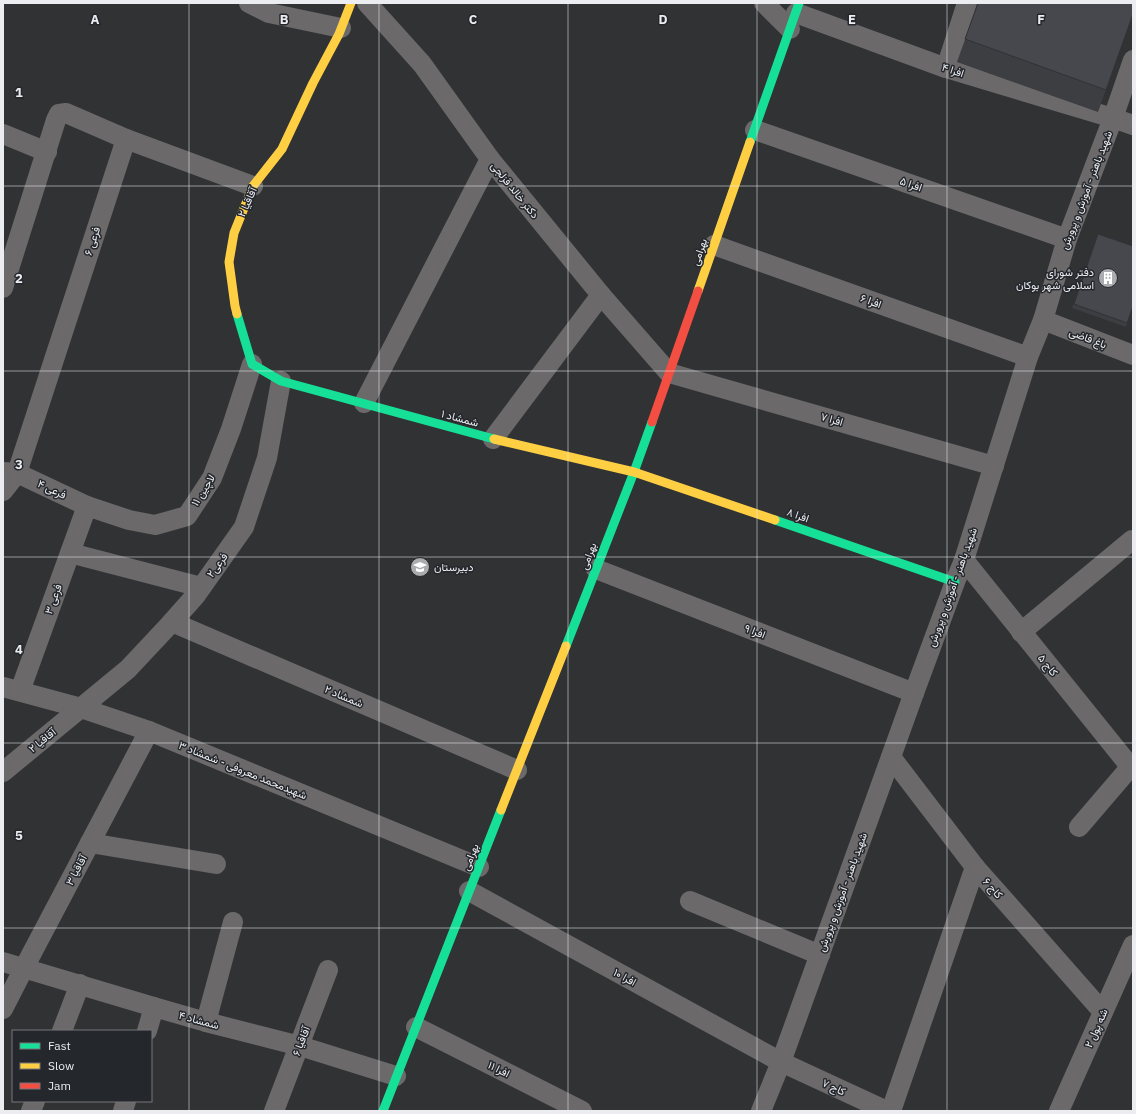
<svg xmlns="http://www.w3.org/2000/svg" width="1136" height="1114" viewBox="0 0 1136 1114" font-family="'IBM Plex Sans',Vazirmatn,sans-serif">
<style>
.lines{fill:none;stroke-linecap:round;stroke-linejoin:round}
.street{stroke:#6b696a;stroke-width:20}
.fast{stroke:#16e098;stroke-width:9}
.slow{stroke:#ffcf43;stroke-width:9}
.jam{stroke:#f24e42;stroke-width:9}
.wall{fill:#3d3e42}
.building{fill:#47484d;stroke:#323236}
.grid{fill:none;stroke:#ebedf1;stroke-width:1;stroke-opacity:0.55}
.labels{text-anchor:middle;stroke-width:3;stroke-linejoin:round;paint-order:stroke}
.street-label{font-size:11px;fill:#ebedf1;stroke:#24272c}
.poi-label{font-size:11px;fill:#ebedf1;stroke:#24272c;text-anchor:end}
.grid-label{font-size:13px;text-anchor:middle;font-weight:bold;fill:#ebedf1;stroke:#24272c;stroke-width:3;stroke-linejoin:round;paint-order:stroke}
</style>
<rect width="100%" height="100%" fill="#303234"/>
<g class="lines">
<g class="street">
<path d="M249 3 269 13 341 28"/>
<path d="M367 3 422 64 490 159 601 295 669 373 994 466"/>
<path d="M764 3 790 29"/>
<path d="M796 13 946 68 1113 118 1133 125"/>
<path d="M946 68 967 3"/>
<path d="M755 130 1067 239"/>
<path d="M3 134 47 152"/>
<path d="M714 245 1028 357"/>
<path d="M3 288 56 120 59 114 66 113 126 139"/>
<path d="M1043 320 1133 355"/>
<path d="M364 403 490 159"/>
<path d="M493 439 601 295"/>
<path d="M3 472 17 473 126 139 253 186"/>
<path d="M3 491 17 473 87 506 129 520 155 525 187 516 212 478 231 429 252 364"/>
<path d="M70 553 201 587"/>
<path d="M964 560 1133 770"/>
<path d="M596 569 914 693"/>
<path d="M172 622 517 770"/>
<path d="M1021 632 1132 540H1133"/>
<path d="M3 687 81 708 149 731 479 867"/>
<path d="M20 691 87 506"/>
<path d="M891 757 975 867 1103 1012"/>
<path d="M3 772 128 669 172 622 196 595 244 527 267 458 281 381"/>
<path d="M1079 827 1133 764"/>
<path d="M90 843 216 864"/>
<path d="M469 891 781 1062 887 1111"/>
<path d="M690 901 820 955"/>
<path d="M3 962 154 1007 206 1022 300 1046 396 1076"/>
<path d="M3 1009 24 968 149 731"/>
<path d="M206 1022 233 922"/>
<path d="M416 1027 582 1111"/>
<path d="M62 1031 80 984"/>
<path d="M147 1031 154 1007"/>
<path d="M31 1111 35 1101"/>
<path d="M123 1111 126 1101"/>
<path d="M274 1111 328 970"/>
<path d="M761 1111 781 1062 914 693 955 582 964 560 1028 357 1043 320 1067 239 1113 118 1133 60"/>
<path d="M891 1111 975 867"/>
<path d="M1059 1111 1133 945"/>
</g>
<g class="fast">
<path d="M750 142 799 3"/>
<path d="M237 314 252 364 281 381 494 439"/>
<path d="M775 520 955 582"/>
<path d="M566 646 634 472 652 422"/>
<path d="M383 1111 501 810"/>
</g>
<g class="slow">
<path d="M698 291 750 142"/>
<path d="M237 314 235 306 229 262 234 233 253 186 282 149 313 83 339 34 351 3"/>
<path d="M494 439 634 472 775 520"/>
<path d="M501 810 566 646"/>
</g>
<path class="jam" d="M652 422 698 291"/>
</g>
<g class="wall">
<path d="M978 3 1133 14 1098 112 957 62Z"/>
<path d="M1098 234 1133 306 1126 327 1072 308Z"/>
</g>
<g class="building">
<path d="M978 3H1133V14L1106 90 965 39Z"/>
<path d="M1098 234 1133 246V306L1127 323 1074 304Z"/>
</g>
<path class="grid" d="M189 3V1111M379 3V1111M568 3V1111M757 3V1111M947 3V1111M3 186H1133M3 371H1133M3 557H1133M3 743H1133M3 928H1133"/>
<defs>
<symbol id="building-disc" viewBox="-11 -11 22 22"><circle r="9.5" fill="#aaacaf" stroke="#24272c"/><path d="M-4-6H4V6H1V3H-1V6H-4ZM-2.5-4.3h1.7v1.8h-1.7ZM.8-4.3h1.7v1.8H.8ZM-2.5-1h1.7V.8h-1.7ZM.8-1h1.7V.8H.8Z" fill="#fff"/></symbol>
<symbol id="school-disc" viewBox="-11 -11 22 22"><circle r="9.5" fill="#aaacaf" stroke="#24272c"/><path d="M0-5L7-2L0 1L-7-2ZM-4 1L0 2.5L4 1V4Q0 6-4 4Z" fill="#fff"/></symbol>
</defs>
<g fill-rule="evenodd">
<use href="#building-disc" x="1097" y="267" width="22" height="22"/>
<use href="#school-disc" x="409" y="556" width="22" height="22"/>
</g>
<g class="labels">
<g class="street-label">
<text transform="translate(953 70) rotate(18)" y="4">افرا ۴</text>
<text transform="translate(911 184) rotate(19)" y="4">افرا ۵</text>
<text transform="translate(515 190) rotate(51)" y="4">دکتر خالد قزلجی</text>
<text transform="translate(1086 190) rotate(-69)" y="4">شهید باهنر - آموزش و پرورش</text>
<text transform="translate(247 202) rotate(-66)" y="4">آقاقیا ۲</text>
<text transform="translate(92 241) rotate(-72)" y="4">فرعی ۶</text>
<text transform="translate(699 252) rotate(-71)" y="4">بهرامی</text>
<text transform="translate(871 301) rotate(20)" y="4">افرا ۶</text>
<text transform="translate(1088 338) rotate(21)" y="4">باغ قاضی</text>
<text transform="translate(460 418) rotate(15)" y="4">شمشاد ۱</text>
<text transform="translate(832 419) rotate(16)" y="4">افرا ۷</text>
<text transform="translate(52 489) rotate(25)" y="4">فرعی ۴</text>
<text transform="translate(203 490) rotate(-58)" y="4">لاچین ۱۱</text>
<text transform="translate(798 515) rotate(19)" y="4">افرا ۸</text>
<text transform="translate(588 556) rotate(-69)" y="4">بهرامی</text>
<text transform="translate(217 565) rotate(-54)" y="4">فرعی۲</text>
<text transform="translate(952 587) rotate(-70)" y="4">شهید باهنر - آموزش و پرورش</text>
<text transform="translate(53 599) rotate(-70)" y="4">فرعی ۳</text>
<text transform="translate(755 631) rotate(21)" y="4">افرا ۹</text>
<text transform="translate(1048 665) rotate(51)" y="4">کاج ۵</text>
<text transform="translate(344 696) rotate(23)" y="4">شمشاد ۲</text>
<text transform="translate(42 740) rotate(-39)" y="4">آقاقیا ۲</text>
<text transform="translate(243 770) rotate(22)" y="4">شهیدمحمد معروفی - شمشاد ۳</text>
<text transform="translate(470 857) rotate(-68)" y="4">بهرامی</text>
<text transform="translate(76 870) rotate(-62)" y="4">آقاقیا ۳</text>
<text transform="translate(993 888) rotate(48)" y="4">کاج ۶</text>
<text transform="translate(842 892) rotate(-70)" y="4">شهید باهنر - آموزش و پرورش</text>
<text transform="translate(625 977) rotate(29)" y="4">افرا ۱۰</text>
<text transform="translate(199 1020) rotate(15)" y="4">شمشاد ۴</text>
<text transform="translate(1096 1028) rotate(-66)" y="4">شه پول ۲</text>
<text transform="translate(301 1041) rotate(-69)" y="4">آقاقیا ۶</text>
<text transform="translate(499 1069) rotate(27)" y="4">افرا ۱۱</text>
<text transform="translate(834 1087) rotate(25)" y="4">کاج ۷</text>
</g>
<g class="poi-label">
<text x="1094" y="276">دفتر شورای<tspan x="1094" dy="13">اسلامی شهر بوکان</tspan></text>
<text x="434" y="571" text-anchor="start">دبیرستان</text>
</g>
</g>
<g class="grid-label">
<text x="95" y="24">A</text>
<text x="284" y="24">B</text>
<text x="473" y="24">C</text>
<text x="663" y="24">D</text>
<text x="852" y="24">E</text>
<text x="1041" y="24">F</text>
<text x="19" y="97">1</text>
<text x="19" y="283">2</text>
<text x="19" y="469">3</text>
<text x="19" y="654">4</text>
<text x="19" y="840">5</text>
</g>
<rect width="1136" height="1114" fill="none" stroke="#ebedf1" stroke-width="8"/>
<rect x="12" y="1030" width="140" height="72" fill="#24272c" stroke="#74767b"/>
<rect x="20" y="1043" width="20" height="6" fill="#16e098" stroke="#74767b"/>
<text x="48" y="1050" font-size="12" fill="#ebedf1">Fast</text>
<rect x="20" y="1063" width="20" height="6" fill="#ffcf43" stroke="#74767b"/>
<text x="48" y="1070" font-size="12" fill="#ebedf1">Slow</text>
<rect x="20" y="1083" width="20" height="6" fill="#f24e42" stroke="#74767b"/>
<text x="48" y="1090" font-size="12" fill="#ebedf1">Jam</text>
</svg>
